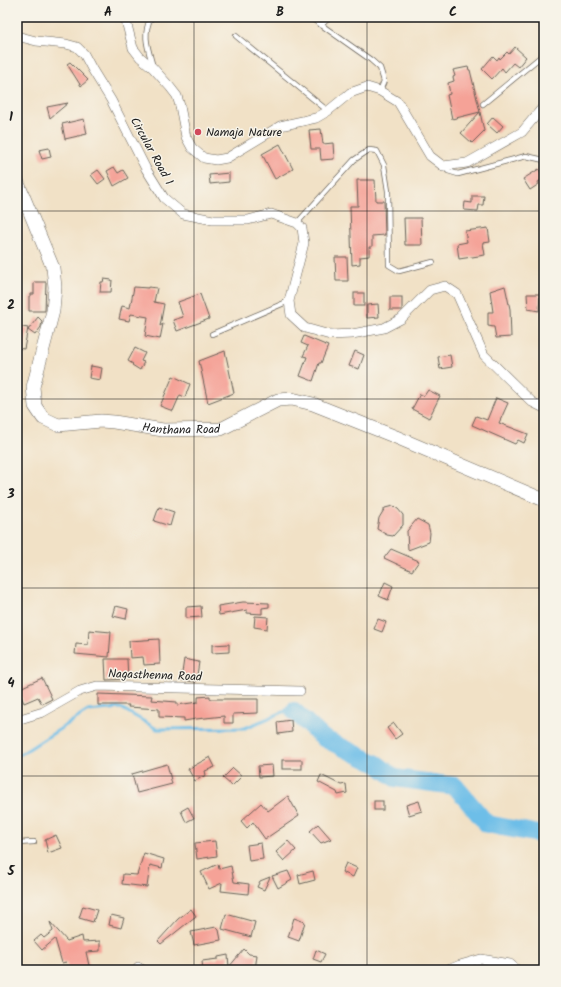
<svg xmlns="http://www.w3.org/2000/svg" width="561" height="987" viewBox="0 0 561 987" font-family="Kalam,sans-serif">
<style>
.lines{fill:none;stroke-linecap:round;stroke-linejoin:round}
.stream{stroke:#6dbee8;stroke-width:3}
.river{stroke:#6dbee8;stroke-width:18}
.building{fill:#f5a297}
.lane-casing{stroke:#676158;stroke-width:6}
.street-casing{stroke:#676158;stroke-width:10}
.secondary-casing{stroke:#676158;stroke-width:14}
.lane{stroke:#fff;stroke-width:4.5}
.street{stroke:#fff;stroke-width:9}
.secondary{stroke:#fff;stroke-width:13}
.grid{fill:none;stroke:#1c1c1c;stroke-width:1;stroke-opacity:0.55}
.poi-dot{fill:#d1495b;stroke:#f7f3e8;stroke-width:1.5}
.labels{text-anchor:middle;stroke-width:3;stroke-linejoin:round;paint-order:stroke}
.poi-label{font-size:12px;fill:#1c1c1c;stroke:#f7f3e8;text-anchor:start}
.street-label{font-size:12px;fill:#1c1c1c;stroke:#f7f3e8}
.neatline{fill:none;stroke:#1c1c1c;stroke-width:1.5}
.grid-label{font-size:13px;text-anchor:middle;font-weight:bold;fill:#1c1c1c}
</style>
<rect width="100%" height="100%" fill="#f7f3e8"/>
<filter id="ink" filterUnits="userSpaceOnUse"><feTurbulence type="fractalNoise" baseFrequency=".025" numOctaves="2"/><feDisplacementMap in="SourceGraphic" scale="8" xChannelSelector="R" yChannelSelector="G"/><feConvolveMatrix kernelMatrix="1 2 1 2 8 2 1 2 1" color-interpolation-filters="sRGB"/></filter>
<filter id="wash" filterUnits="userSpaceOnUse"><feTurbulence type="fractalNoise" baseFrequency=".012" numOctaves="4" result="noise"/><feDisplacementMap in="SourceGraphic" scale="16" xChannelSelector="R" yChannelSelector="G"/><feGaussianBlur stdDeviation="0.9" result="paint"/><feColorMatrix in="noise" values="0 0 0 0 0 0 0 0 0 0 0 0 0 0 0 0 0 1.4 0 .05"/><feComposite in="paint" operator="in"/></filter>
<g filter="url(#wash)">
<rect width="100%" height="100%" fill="#f1e1c6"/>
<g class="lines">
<path class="stream" d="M17 756 21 754 88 711 121 708 157 729 245 728 288 710"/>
<path class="river" d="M294 711 323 738 377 764 395 778 455 786 487 824 544 835"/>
</g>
<g id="blocks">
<g class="building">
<path d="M515 47 526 57 518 67 513 63 505 72 502 68 492 79 482 69 493 56 497 60 499 57 500 59 507 52 509 54Z"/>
<path d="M70 62 88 80 81 86 67 64Z"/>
<path d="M468 67 469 70H470L480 112 452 119 447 95 450 94 448 83 454 81 453 77 455 76 453 70Z"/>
<path d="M68 103 50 118 47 107Z"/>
<path d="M480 112 484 131 472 143 461 133Z"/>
<path d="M493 117 503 126 497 133 487 124Z"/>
<path d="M84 119 87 134 65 139 62 124Z"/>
<path d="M321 129 323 144 333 143 334 159 321 160 320 149H311L309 130Z"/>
<path d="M280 144 293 169 275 179 262 154Z"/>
<path d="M49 148 51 157 42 159 39 150Z"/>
<path d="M114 167 118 173 123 170 128 178 114 186 107 171Z"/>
<path d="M539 169 544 178 538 182 539 184 530 190 523 179Z"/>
<path d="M98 170 105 179 98 184 91 175Z"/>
<path d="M229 173V182L210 184 209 175Z"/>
<path d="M357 180H375L376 201H384L385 235 372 236V247H369V256L360 257V264L352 265 350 206H358Z"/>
<path d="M472 196H484L483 205H479L478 211 464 210 465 202 472 203Z"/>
<path d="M404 218H421L422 245H405Z"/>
<path d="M488 228 490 242 483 243 485 255 459 259 457 244 467 242 465 231Z"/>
<path d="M335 257H347L348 281H336Z"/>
<path d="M104 279 112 280 111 292H100L101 282H103Z"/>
<path d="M34 282H46L45 311H29V296H31V294H34Z"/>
<path d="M505 286 510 309 511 337 496 338 494 327 488 326V312H493L490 291Z"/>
<path d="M134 287 148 288V287L157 288 154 302 164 304 160 326 163 324 160 339 145 336 148 317 131 314 129 321 119 319 122 306 130 308Z"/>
<rect x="354" y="293" width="10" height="13"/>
<path d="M200 294 209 319 177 331 173 320 183 317 178 302Z"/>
<path d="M527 294H540L539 311 528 309Z"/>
<rect x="390" y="297" width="12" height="13"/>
<path d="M378 304 379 317 367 318V305Z"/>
<path d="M38 317 42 321 41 327 35 335 28 330Z"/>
<path d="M17 326 28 328 24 349 17 348Z"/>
<path d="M304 336 328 346 321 363H319L313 381 300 376 307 357 303 356 308 346 301 343Z"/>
<path d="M135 348 145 353 141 361 144 362 140 370 132 365 133 364 128 361Z"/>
<path d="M225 351 234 393 208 403 199 361Z"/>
<path d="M355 351 364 355 359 369 349 366Z"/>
<path d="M450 355 452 367 440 369 438 357Z"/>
<path d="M91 366 102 368 100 380 89 378Z"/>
<path d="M173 376 190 384 185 397 180 395 173 411 160 406Z"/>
<path d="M428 390 440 396 429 418 412 409 420 394 424 396Z"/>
<path d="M496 398 508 403 499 423 528 434 524 443 518 440 515 444 472 425 476 416 487 420Z"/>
<path d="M393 506 398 509 403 515V525L393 536 387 535 377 529 379 518 385 508Z"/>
<path d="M159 507 174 512 170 526 154 521Z"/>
<path d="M417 519 428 525 430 533 429 542 408 550 407 531Z"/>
<path d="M391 549 419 561 412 571 384 558Z"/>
<path d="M385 582 393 586 388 600 379 596Z"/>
<path d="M243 602 269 603V607L262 608V614L247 613V610L219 615 218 606Z"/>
<path d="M116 606 128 609 126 619 113 616Z"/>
<path d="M201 606 202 617 186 618V607Z"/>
<path d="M255 616 268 617 267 629 254 627Z"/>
<path d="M378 619 386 622 382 632 374 629Z"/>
<path d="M89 630 111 632 109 657 75 654 76 644 88 645Z"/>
<path d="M159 639 160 664 144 665 143 657 130 658 129 641Z"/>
<path d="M229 644V652L212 653V645Z"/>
<path d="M105 659H127L128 679 106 680Z"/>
<path d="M184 659 199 662 196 682 181 680Z"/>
<path d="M42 678 52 699 42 704 38 697 24 703 18 689Z"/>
<path d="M98 694 152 696 151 700 177 702V705L198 702V697L210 696V699H258V713L233 714V723H224V716L196 719 184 721V718L159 717V709L128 707 129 705H98Z"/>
<path d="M291 720 292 732 278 734 277 722Z"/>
<path d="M394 723 402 734 395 739 387 728Z"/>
<path d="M210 757 215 767 205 771 206 775 195 781 188 769Z"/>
<rect x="282" y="760" width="20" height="9"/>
<path d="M167 764 172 784 137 793 132 774Z"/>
<path d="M272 765 273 776 259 777 258 766Z"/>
<path d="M233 768 242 776 232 786 223 778Z"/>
<path d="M321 775 341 785 346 784 347 793 338 795 337 792 318 782Z"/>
<path d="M288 796 299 816 265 839 253 822 247 828 241 821 261 803 268 811Z"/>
<rect x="374" y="801" width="9" height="9"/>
<path d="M419 801 422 811 409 815 406 805Z"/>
<path d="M188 807 194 818 186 822 181 811Z"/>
<path d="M318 824 331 839 321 843 310 831Z"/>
<path d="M56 835 62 848 48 853 45 840Z"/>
<path d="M215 841 217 856 197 859 195 843Z"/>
<path d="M288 841 296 850 284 861 276 852Z"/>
<path d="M261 843 263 859 249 861 247 845Z"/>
<path d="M144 853 164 859 162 868 150 865 147 887 122 884 123 874 137 875Z"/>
<path d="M346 863 357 868 353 877 342 872Z"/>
<path d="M218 864 219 869 231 866 234 882 249 884 248 894 221 891 222 883 209 889 201 872Z"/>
<path d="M288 871 292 880 278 888 272 876Z"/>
<path d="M313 871 315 880 300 884 298 875Z"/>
<path d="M270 877 264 890 257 887 260 881Z"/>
<path d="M83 906 97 910 93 922 79 918Z"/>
<path d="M191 909 196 916 161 944 158 941 178 919Z"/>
<path d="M226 914 255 922 251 937 222 929Z"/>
<path d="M111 915 124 918 121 928 109 925Z"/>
<path d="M294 918 305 922 299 941 288 937Z"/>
<path d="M50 922 67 941 82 936 83 942 100 941V951L86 952 90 970H68L66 962 62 963 55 939 42 950 34 941 41 935 44 938 53 931Z"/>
<path d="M216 927 219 930 221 940 194 945 191 932Z"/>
<path d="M244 949 249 954 257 955 255 970H203L202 961 218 959V957L228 955 229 967Z"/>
<path d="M316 950 325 954 321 962 313 959Z"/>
</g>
</g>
</g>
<g filter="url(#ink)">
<use href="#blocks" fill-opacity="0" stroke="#676158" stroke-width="1"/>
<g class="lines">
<defs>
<g id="lane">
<path d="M151 17C142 35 148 48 153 67"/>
<path d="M310 17 371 60 380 68 384 81 380 91"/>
<path d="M321 25 330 17"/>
<path d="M236 36 328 111"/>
<path d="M483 104 544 54"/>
<path d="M443 166 448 171 458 174 526 156 544 160"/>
<path d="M297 223 354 160 369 150 377 151 384 165 388 191 389 265 399 271 433 262"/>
<path d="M541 271 544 268"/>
<path d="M212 334 289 301"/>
<path d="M17 843 34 842"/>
</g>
<g id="street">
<path d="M125 17 133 48 140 57 153 68 170 87 177 96 180 106 186 137 192 148 204 158 216 160 227 158 280 126 316 118 328 111 350 93 367 87 380 91 398 102 430 156 443 166 467 163 522 132 544 106"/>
<path d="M17 36 36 41 66 44 77 47 84 54 92 69 111 100 146 169 164 198 183 214 213 220H248L271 214 297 223 302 228 304 243 289 301 291 315 305 328 330 335 352 334 384 328 401 319 430 290 445 286 457 294 484 355 532 402 544 408"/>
<path d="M17 720 43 712 80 691 97 686 300 691"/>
<path d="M138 967 143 970"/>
<path d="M448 970 460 965 481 959 510 964 517 970"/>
</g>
<g id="secondary">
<path id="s1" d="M17 181 53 268 55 287 53 311 33 387 35 406 43 418 58 425 101 421 114 422 163 430 221 429 278 400 292 399 313 404 396 437 544 500"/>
</g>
</defs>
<use href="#lane" class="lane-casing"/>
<use href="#street" class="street-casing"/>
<use href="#secondary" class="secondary-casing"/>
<use href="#lane" class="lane"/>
<use href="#street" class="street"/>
<use href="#secondary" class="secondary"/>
</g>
</g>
<path class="grid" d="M194 17V970M367 17V970M17 211H544M17 399H544M17 588H544M17 776H544"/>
<circle class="poi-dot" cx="198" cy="132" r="4"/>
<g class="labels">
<g class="poi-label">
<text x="206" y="136">Namaja Nature</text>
</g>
<g class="street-label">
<text transform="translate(152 151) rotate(61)" y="4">Circular Road 1</text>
<text dy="4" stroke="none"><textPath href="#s1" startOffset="390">Hanthana Road</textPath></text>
<text transform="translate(155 675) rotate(2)" y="4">Nagasthenna Road</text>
</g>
</g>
<rect width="561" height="987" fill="none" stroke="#f7f3e8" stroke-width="44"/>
<rect x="22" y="22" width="517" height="943" class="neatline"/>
<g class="grid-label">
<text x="108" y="16">A</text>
<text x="280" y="16">B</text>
<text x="453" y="16">C</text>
<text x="11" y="121">1</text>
<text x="11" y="309">2</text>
<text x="11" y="498">3</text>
<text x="11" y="687">4</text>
<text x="11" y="875">5</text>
</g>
</svg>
